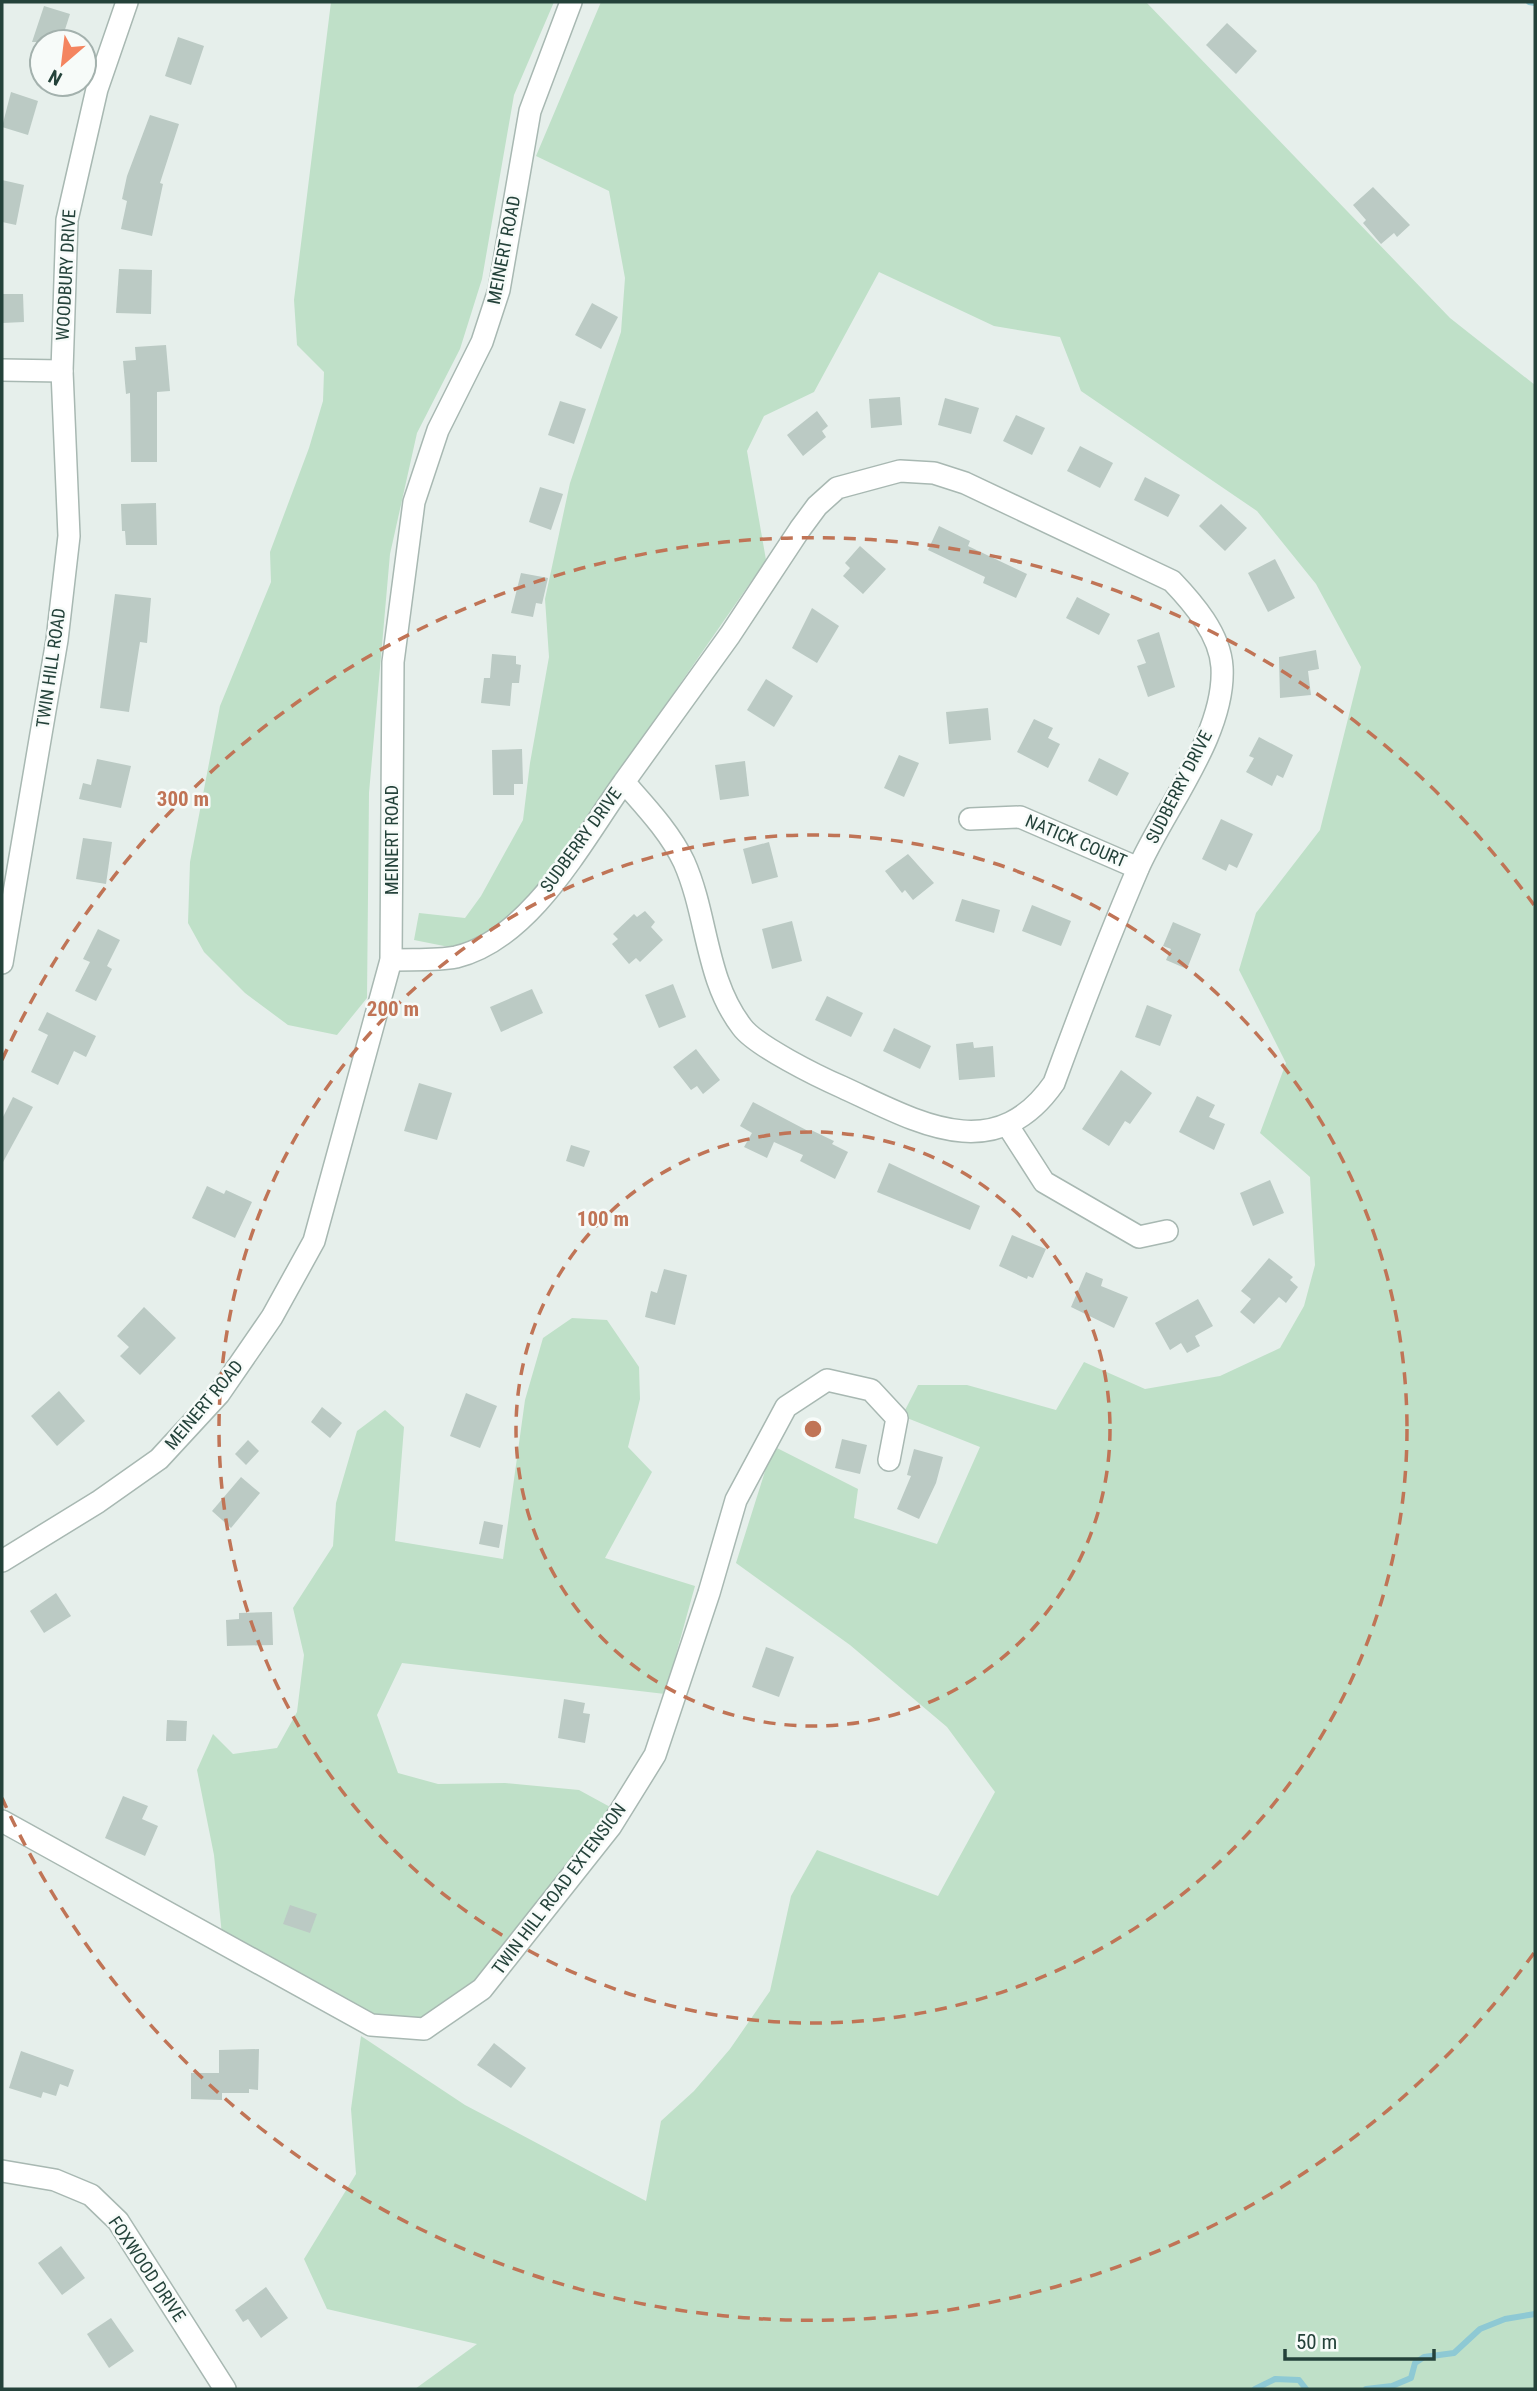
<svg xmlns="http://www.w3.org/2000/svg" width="1537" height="2391" viewBox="0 0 1537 2391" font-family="'Roboto Condensed',sans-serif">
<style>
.green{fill:#bfe0c8}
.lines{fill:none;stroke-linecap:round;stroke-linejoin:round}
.stream{stroke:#8ec9d4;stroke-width:6}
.building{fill:#bbcac4}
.minor-casing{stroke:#a8b8b2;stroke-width:24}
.minor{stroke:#fff;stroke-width:21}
.ring{fill:none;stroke:#c07456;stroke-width:3.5;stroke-dasharray:12 9}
.labels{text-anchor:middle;stroke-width:5;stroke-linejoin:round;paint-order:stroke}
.street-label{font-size:18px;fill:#24423a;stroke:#f7fbf9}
.centre{fill:#c07456;stroke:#f7fbf9;stroke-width:3.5}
.ring-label{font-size:21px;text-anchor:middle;font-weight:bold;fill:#c07456;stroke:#f7fbf9;stroke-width:5;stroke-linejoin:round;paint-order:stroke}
</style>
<rect width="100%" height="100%" fill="#e6efeb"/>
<g class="green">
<path d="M331 2H554L514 95 482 279 460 349 417 433 390 554 369 793 367 998 337 1035 288 1025 245 993 204 952 188 923 190 862 220 706 271 582 270 552 309 448 323 401 324 372 297 345 294 300Z"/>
<path d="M601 2H1146L1450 318 1535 385V2389H415L477 2344 327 2309 304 2259 356 2174 351 2109 361 2036 465 2105 646 2201 661 2121 694 2091 730 2049 770 1991 791 1896 817 1850 938 1896 995 1792 947 1727 850 1645 736 1563 773 1446 858 1489 854 1518 937 1544 980 1447 902 1416 918 1385H967L1056 1410 1084 1362 1145 1389 1220 1376 1280 1348 1304 1306 1315 1265 1310 1177 1260 1133 1286 1063 1239 970 1256 913 1320 830 1361 667 1316 584 1257 511 1081 391 1060 337 994 326 879 272 814 392 764 416 747 451 766 560 548 874 494 934 454 948 414 940 419 913 465 918 481 896 523 820 530 763 549 657 545 599 570 483 621 332 625 278 609 191 536 156Z"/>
<path d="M572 1318 607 1320 639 1367 640 1399 628 1447 652 1472 605 1558 695 1586 665 1694 402 1663 377 1715 398 1773 438 1784 505 1783 579 1790 612 1808 471 1986 417 2023 372 2018 222 1935 214 1855 197 1770 213 1734 233 1754 277 1748 297 1712 304 1655 293 1608 333 1546 336 1503 357 1431 385 1410 404 1427 395 1541 503 1559 525 1400 543 1338Z"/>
</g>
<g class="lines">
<g class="stream">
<path d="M1529 2 1535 3"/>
<path d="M1255 2389 1275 2379 1299 2380 1306 2389"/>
<path d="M1366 2389 1392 2386 1411 2378 1415 2363 1424 2357 1454 2353 1480 2329 1505 2319 1535 2314"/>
</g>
</g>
<g class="building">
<path d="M44 6 70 14 61 42H32Z"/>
<path d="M1227 23 1257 51 1236 74 1206 45Z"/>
<path d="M178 37 204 46 191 85 165 76Z"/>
<path d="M11 92 38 101 28 135 2 127Z"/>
<path d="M150 115 179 124 160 183 163 184 152 236 121 229 127 201 122 199 127 176Z"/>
<path d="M2 180 24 185 16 225 2 222Z"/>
<path d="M1373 187 1410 225 1397 237 1394 233 1381 244 1363 223 1366 220 1353 205Z"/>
<path d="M119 269 152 270 151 314 116 313Z"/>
<path d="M2 294H23L24 322 2 323Z"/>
<path d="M592 303 618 317 601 349 575 335Z"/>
<path d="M166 345 170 391 157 392V462H131L130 393 126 394 123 361 136 360 135 347Z"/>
<path d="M900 397 902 425 871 428 869 399Z"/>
<path d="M945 398 979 408 971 434 938 425Z"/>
<path d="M560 401 586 409 574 444 548 435Z"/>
<path d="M817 411 828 426 822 431 826 437 803 456 787 435Z"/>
<path d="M1016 415 1045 428 1032 455 1003 441Z"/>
<path d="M1080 446 1113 463 1100 488 1067 471Z"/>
<path d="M1145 477 1180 495 1168 517 1134 500Z"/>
<path d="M540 487 563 494 551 530 529 522Z"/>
<path d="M156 503 157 545H126L125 531H122L121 504Z"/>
<path d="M1221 504 1247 528 1225 551 1199 526Z"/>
<path d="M939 526 970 541 968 546 1027 574 1016 598 983 583 985 577 928 550Z"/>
<path d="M860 546 886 569 863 594 843 576 850 568 845 563Z"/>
<path d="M1275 559 1295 598 1268 612 1248 573Z"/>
<path d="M521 573 548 578 542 604 536 603 533 617 511 613Z"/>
<path d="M115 594 151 598 147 643 140 642 129 712 100 708Z"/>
<path d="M1077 597 1110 614 1099 635 1066 618Z"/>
<path d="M812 608 839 626 817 663 792 648Z"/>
<path d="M1159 632 1175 687 1148 697 1137 666 1146 663 1137 640Z"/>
<path d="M1316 650 1319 669 1308 671 1311 695 1280 698 1279 657Z"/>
<path d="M492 654 516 656V664L521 665 519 683H512L510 706 481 703 484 678H490Z"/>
<path d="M766 679 793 696 774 727 747 710Z"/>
<path d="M988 708 991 740 949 744 946 712Z"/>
<path d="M1034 719 1053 728 1048 738 1060 744 1048 768 1017 752Z"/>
<path d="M1259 737 1293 755 1283 778 1277 775 1272 786 1246 772 1254 758 1249 756Z"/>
<path d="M522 749 523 784H514V795H493L492 750Z"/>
<path d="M899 755 919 763 904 797 884 788Z"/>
<path d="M1099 758 1129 773 1117 796 1088 781Z"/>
<path d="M97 759 131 766 121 808 79 799 83 783 91 785Z"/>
<path d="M745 761 749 796 720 800 715 765Z"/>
<path d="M1221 819 1253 834 1237 868 1229 864 1226 871 1202 859Z"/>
<path d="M83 838 112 842 106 884 76 879Z"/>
<path d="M769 842 778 877 752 884 743 849Z"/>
<path d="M908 854 934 883 913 900 905 890 902 893 885 871Z"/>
<path d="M962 899 1000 910 994 933 955 921Z"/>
<path d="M1032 905 1071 921 1061 946 1022 931Z"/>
<path d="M645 911 655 922 651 927 663 940 640 962 636 958 629 964 612 944 618 939 613 934 634 914 637 917Z"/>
<path d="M792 921 802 961 772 969 762 929Z"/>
<path d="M1173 922 1201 934 1187 969 1166 960 1171 949 1163 946Z"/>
<path d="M98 929 120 940 107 966 112 969 96 1001 75 991 90 962 83 959Z"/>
<path d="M673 984 686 1017 659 1028 645 995Z"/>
<path d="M532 989 543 1013 501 1032 490 1007Z"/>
<path d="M827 996 863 1013 851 1037 815 1020Z"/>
<path d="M1147 1005 1172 1015 1160 1046 1135 1037Z"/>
<path d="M47 1012 96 1036 86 1057 74 1051 58 1085 31 1072 48 1035 38 1030Z"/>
<path d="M894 1028 931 1046 920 1069 883 1051Z"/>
<path d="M973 1042 974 1048 993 1046 995 1077 959 1080 956 1044Z"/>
<path d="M696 1049 720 1080 703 1094 697 1086 691 1090 673 1067Z"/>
<path d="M1121 1070 1152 1093 1130 1124 1125 1121 1109 1146 1082 1129Z"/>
<path d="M419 1083 452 1093 437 1140 404 1131Z"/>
<path d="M1197 1096 1215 1105 1209 1117 1225 1124 1214 1150 1179 1132Z"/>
<path d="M13 1097 33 1107 2 1164V1119Z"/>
<path d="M753 1102 810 1132 811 1130 834 1141 832 1144 848 1152 835 1179 800 1161 803 1155 774 1142 767 1158 744 1147 752 1133 740 1126Z"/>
<path d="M571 1145 590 1151 584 1167 566 1161Z"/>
<path d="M889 1163 980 1206 970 1230 877 1192Z"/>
<path d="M1270 1180 1284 1213 1253 1226 1240 1193Z"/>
<path d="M207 1186 224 1194 226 1190 252 1202 235 1238 192 1218Z"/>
<path d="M1012 1235 1046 1249 1033 1278 1028 1276 1027 1279 999 1266Z"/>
<path d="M1269 1258 1293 1277 1290 1280 1298 1287 1286 1303 1279 1297 1254 1324 1240 1312 1251 1299 1241 1291Z"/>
<path d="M664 1269 687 1275 675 1325 645 1317 651 1291 657 1293Z"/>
<path d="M1086 1272 1103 1279 1101 1286 1128 1297 1114 1328 1071 1307Z"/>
<path d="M1198 1299 1213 1326 1195 1336 1200 1346 1187 1353 1181 1343 1170 1350 1155 1323Z"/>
<path d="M144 1307 176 1338 140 1375 120 1356 129 1347 117 1336Z"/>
<path d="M59 1391 85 1421 57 1446 31 1416Z"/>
<path d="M466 1393 497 1406 480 1448 450 1436Z"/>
<path d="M322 1407 342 1423 330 1438 311 1422Z"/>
<path d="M842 1439 867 1445 860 1474 835 1468Z"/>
<path d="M248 1440 259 1451 246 1465 235 1454Z"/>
<path d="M914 1449 943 1457 936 1483 919 1519 897 1509 911 1476 907 1475Z"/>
<path d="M241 1477 260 1493 231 1528 212 1511Z"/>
<path d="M484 1521 503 1525 499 1548 479 1544Z"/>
<path d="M56 1593 71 1616 44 1633 30 1611Z"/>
<path d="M272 1612 273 1645 227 1646 226 1620 239 1619V1613Z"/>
<path d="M766 1647 794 1657 779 1697 752 1687Z"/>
<path d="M564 1699 585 1703 583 1713 590 1714 585 1743 558 1738Z"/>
<path d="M167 1720 187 1721 186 1741H166Z"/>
<path d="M123 1796 148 1806 142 1819 158 1826 145 1856 105 1838Z"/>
<path d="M290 1905 317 1914 310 1933 283 1924Z"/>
<path d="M494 2043 526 2068 511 2088 477 2065Z"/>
<path d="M259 2049 258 2090 249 2089V2093H222V2100L191 2099V2073H219V2050Z"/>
<path d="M21 2051 74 2070 68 2087 60 2084 56 2096 43 2092 41 2098 9 2088Z"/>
<path d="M61 2246 85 2278 62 2295 38 2263Z"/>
<path d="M266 2287 288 2318 261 2338 248 2319 243 2322 235 2310Z"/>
<path d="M111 2318 134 2351 109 2368 87 2334Z"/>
</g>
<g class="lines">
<defs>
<g id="minor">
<path d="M2 370 62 371"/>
<path d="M970 819 1020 817 1138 868"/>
<path d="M391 960C412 959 436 961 456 957 531 939 582 841 624 782 645 806 670 832 684 862 708 916 705 979 742 1027 756 1046 819 1077 842 1087 916 1121 994 1169 1054 1083 1080 1012 1107 941 1137 871 1163 810 1226 735 1222 667 1220 634 1193 603 1172 581L965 483 934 473 900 471 837 488 817 506 800 529 730 635 624 782"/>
<path d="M2 963 57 640 69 536 62 371 67 220 97 89 127 2"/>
<path d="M1008 1126 1044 1182 1139 1237 1167 1231"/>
<path d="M2 1561 98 1502 159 1459 219 1394 272 1317 314 1241 391 960 393 662 414 502 438 430 482 342 499 290 530 111 571 2"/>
<path d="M2 1821 371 2025 424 2029 482 1989 611 1826 655 1755 709 1593 736 1500 786 1407 827 1380 871 1390 897 1418 889 1460"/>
<path d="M2 2171 55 2180 91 2195 118 2221 225 2389"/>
</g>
</defs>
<use href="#minor" class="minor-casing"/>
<use href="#minor" class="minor"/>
</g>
<g class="ring">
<circle cx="813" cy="1429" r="297"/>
<circle cx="813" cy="1429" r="594"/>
<path d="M1534 1953A891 891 0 0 1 2 1798M2 1060A891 891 0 0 1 1534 905"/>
</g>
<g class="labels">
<g class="street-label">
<text transform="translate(504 250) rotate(-79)" y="6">MEINERT ROAD</text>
<text transform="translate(66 275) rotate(-87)" y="6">WOODBURY DRIVE</text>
<text transform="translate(51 668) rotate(-82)" y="6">TWIN HILL ROAD</text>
<text transform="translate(1179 787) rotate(-63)" y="6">SUDBERRY DRIVE</text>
<text transform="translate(392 840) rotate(-90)" y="6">MEINERT ROAD</text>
<text transform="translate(581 840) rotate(-54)" y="6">SUDBERRY DRIVE</text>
<text transform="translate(1076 841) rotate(23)" y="6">NATICK COURT</text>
<text transform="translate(204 1405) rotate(-50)" y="6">MEINERT ROAD</text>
<text transform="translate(559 1889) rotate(-53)" y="6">TWIN HILL ROAD EXTENSION</text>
<text transform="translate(147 2269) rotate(56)" y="6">FOXWOOD DRIVE</text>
</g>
</g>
<circle cx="813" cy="1429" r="10" class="centre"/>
<g class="ring-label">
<text x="183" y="806">300 m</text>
<text x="393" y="1016">200 m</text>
<text x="603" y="1226">100 m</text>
</g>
<rect width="1537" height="2391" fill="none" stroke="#24423a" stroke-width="7"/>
<g transform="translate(63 63) rotate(208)"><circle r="33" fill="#f7fbf9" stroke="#a3b1ad" stroke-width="2"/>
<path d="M0-5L12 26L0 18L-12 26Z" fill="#f4845f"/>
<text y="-10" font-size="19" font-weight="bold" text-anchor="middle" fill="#24423a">N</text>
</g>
<path d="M1285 2349v10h149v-10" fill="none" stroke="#24423a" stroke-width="3.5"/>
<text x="1296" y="2349" font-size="21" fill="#24423a" stroke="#f7fbf9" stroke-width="5" paint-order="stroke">50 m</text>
</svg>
